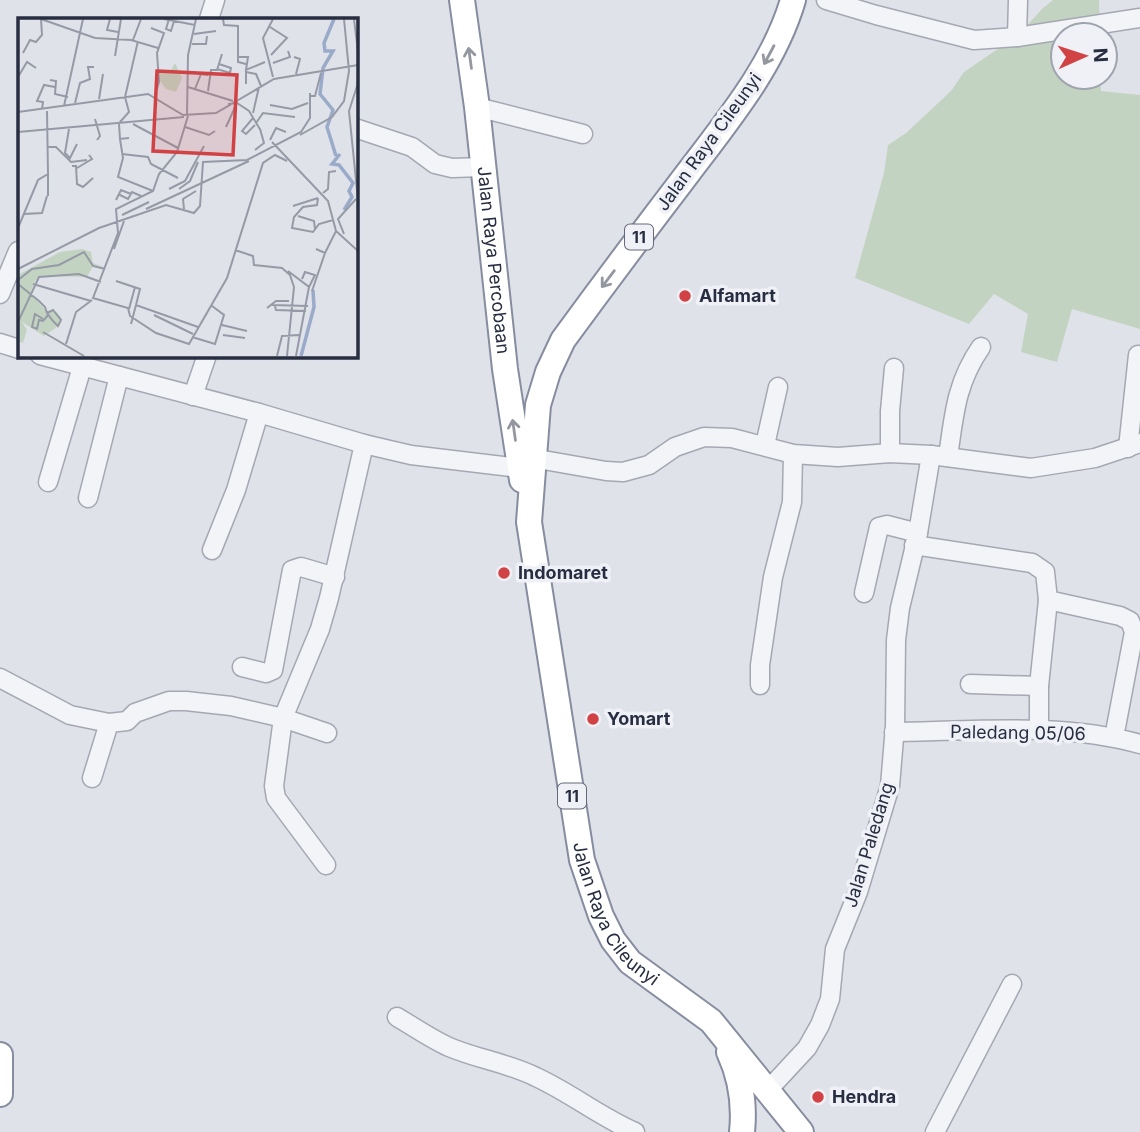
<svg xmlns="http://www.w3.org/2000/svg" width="1140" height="1132" viewBox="0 0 1140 1132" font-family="Inter,sans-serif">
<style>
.green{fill:#c3d3c1}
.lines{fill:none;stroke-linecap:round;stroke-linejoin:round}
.minor-casing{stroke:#a5a8b3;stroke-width:21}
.highway-casing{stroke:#878da0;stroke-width:28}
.minor{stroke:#f3f4f7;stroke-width:18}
.highway{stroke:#fff;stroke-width:24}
.oneway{stroke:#9496a0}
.poi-dot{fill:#d14245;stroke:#eff1f7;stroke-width:2.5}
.labels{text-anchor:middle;stroke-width:7;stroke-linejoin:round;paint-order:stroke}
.shield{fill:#eff1f7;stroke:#646878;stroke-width:2}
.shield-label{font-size:16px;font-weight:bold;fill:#282e41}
.street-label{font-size:18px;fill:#282e41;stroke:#eff1f7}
.poi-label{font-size:18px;font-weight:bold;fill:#282e41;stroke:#eff1f7;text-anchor:start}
.inset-river{fill:none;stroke:#9aabca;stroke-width:3.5}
.inset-road{fill:none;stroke:#969aa6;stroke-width:2}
.view{fill:#d14245;fill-opacity:0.15;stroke:#d14245;stroke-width:3.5}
.inset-edge{fill:none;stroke:#282e41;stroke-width:3.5}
</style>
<rect width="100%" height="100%" fill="#e0e2e9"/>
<path class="green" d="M1053 0H1099L1100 35H1063V77H1100L1101 91 1140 95V329L1072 309 1057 362 1021 352 1028 314 994 294 969 324 855 278 884 173 888 145 906 133 951 91 964 72 999 48 1010 44 1042 9Z"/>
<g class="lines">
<defs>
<g id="minor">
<path d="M826 0 876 15 974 40 1017 37 1140 18"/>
<path d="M209 19 215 0"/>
<path d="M1017 37 1018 0"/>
<path d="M477 107 583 134"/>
<path d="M355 128 412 147 435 164 452 168 484 167"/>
<path d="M0 294 18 251"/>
<path d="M0 343 19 349"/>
<path d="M40 355 259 413 364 444 411 455 519 468"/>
<path d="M193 396 207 355"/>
<path d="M765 445 778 387"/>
<path d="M1128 448 1138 355"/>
<path d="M890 453V411L894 368"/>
<path d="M948 457C954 415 956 383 981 347"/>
<path d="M532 458 606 471 623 472 649 465 675 447 704 437 732 438 793 454 838 457 890 453 931 455 1031 468 1095 458 1140 443"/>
<path d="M48 482 82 367"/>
<path d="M88 498 119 376"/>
<path d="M914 545 1032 563 1045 572 1048 600 1120 616 1130 621 1134 632 1116 727"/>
<path d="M212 550 236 490 259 413"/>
<path d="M864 593 879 527 887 525 918 533"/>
<path d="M242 667 266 673 273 670 292 570 301 567 335 577"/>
<path d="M0 678 70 715 109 723"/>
<path d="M970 684 1039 686"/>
<path d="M760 685V665L773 577 792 502 793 454"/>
<path d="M1039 729V686L1048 600"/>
<path d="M894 732C975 731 1061 722 1140 744"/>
<path d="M92 778 109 723 127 721 135 713 169 701H186L231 706 283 718 327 733"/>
<path d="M326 865 276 798 274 786 283 718 320 629 329 598 364 444"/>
<path d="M397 1017C414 1027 431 1039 449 1047 477 1059 508 1063 536 1077 571 1093 600 1117 635 1132"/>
<path d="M768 1090 807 1048 820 1025 830 999 835 949 858 892 890 786 895 726 896 640 900 608 918 533 931 455"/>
<path d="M935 1132 1012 984"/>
</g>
<g id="highway">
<path id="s1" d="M462 0 477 107 505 369 522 480"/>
<path id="s2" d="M793 0C774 65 728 120 688 173 646 228 604 284 563 340L548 372 538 405 529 522 582 860 601 916 613 940 630 962 711 1021 801 1132"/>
<path d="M729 1052C741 1078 745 1103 742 1132"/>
<path d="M0 1055V1094"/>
</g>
</defs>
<use href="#minor" class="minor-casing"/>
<use href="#highway" class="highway-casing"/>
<use href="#minor" class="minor"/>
<use href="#highway" class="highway"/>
</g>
<defs><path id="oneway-shaft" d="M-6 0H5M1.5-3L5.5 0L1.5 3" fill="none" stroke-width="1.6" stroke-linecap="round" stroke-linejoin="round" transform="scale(1.75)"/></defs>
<g class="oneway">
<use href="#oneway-shaft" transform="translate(769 55) rotate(118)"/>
<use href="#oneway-shaft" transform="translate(470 58) rotate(-98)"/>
<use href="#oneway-shaft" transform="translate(608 279) rotate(127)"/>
<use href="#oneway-shaft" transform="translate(514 430) rotate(-98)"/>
</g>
<g class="poi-dot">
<circle cx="685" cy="296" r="7"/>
<circle cx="504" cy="573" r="7"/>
<circle cx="593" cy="719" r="7"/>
<circle cx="818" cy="1097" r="7"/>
</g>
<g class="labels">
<g class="shield">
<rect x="625" y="224.5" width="28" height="25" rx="5"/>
<rect x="558" y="783.5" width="28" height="25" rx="5"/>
</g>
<g class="shield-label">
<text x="639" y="243">11</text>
<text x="572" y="802">11</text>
</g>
<g class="street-label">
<text transform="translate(709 142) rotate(-54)" y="6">Jalan Raya Cileunyi</text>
<text dy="6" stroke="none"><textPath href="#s1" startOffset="262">Jalan Raya Percobaan</textPath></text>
<text transform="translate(1018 733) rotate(1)" y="6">Paledang 05/06</text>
<text transform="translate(869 845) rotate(-73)" y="6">Jalan Paledang</text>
<text dy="6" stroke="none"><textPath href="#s2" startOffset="1006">Jalan Raya Cileunyi</textPath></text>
</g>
<g class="poi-label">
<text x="699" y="302">Alfamart</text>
<text x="518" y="579">Indomaret</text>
<text x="607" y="725">Yomart</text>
<text x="832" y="1103">Hendra</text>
</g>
</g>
<g transform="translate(18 18)">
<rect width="340" height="340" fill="#e0e2e9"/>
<path d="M157 45 164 60 158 74 148 71 138 57 153 52ZM64 231 73 234 75 245 88 250 75 248 69 259 23 258 17 263 12 275 29 294 35 291 43 299 42 307 26 318 4 304 9 312 5 325 0 323V257L42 234Z" fill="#c3d3c1"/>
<path class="inset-river" d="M316 1 306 25 307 33H315L305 50 302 76 315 92 309 109 318 138M322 136 314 146 321 147 335 165 331 173 334 179 326 192M283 338 296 289 295 272"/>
<path class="inset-road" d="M23 1 77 20 113 22 140 30M92 1 89 12 100 14M146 1 177 7M151 1 148 11 153 13 156 3M205 1 206 7 220 8V44L228 46M255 1 245 20 255 59M336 1 340 34M252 9 269 20 253 37M133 10 146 15 139 35 141 64 137 77M176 16 198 13M115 22 123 1M174 26H188L189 18M5 35 12 22 18 24 24 17 23 1M97 38 103 1M221 39H230L228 52 247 44M276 39 282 41 278 56M255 45 272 39 270 33M199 51 212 55 213 50 201 46M0 59 9 44 18 50M32 62 38 63 37 76 50 79M340 65 331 93 340 182M228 66V54L238 56 243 68M170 69 215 83M177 71 183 56 190 57M190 73 193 52H199L204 36M293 78H297L303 55M81 81 85 56M57 85 62 65 72 61 70 49H76M210 86 219 85 231 93 243 113M252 87 274 91 290 85M46 88 65 1M24 91 25 84 19 83 26 67 37 69M0 94 130 76 165 97 198 95 256 61 340 47M235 95 241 69M169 97 170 37 178 1M170 98 159 134 141 156 135 173 98 191 100 215 75 280 110 290 112 298 138 315 171 326 209 260 245 145 257 137 269 143M235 100 224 113 228 116 237 107M77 101 82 118 79 122M102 104 111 94 107 79 120 23M238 105 245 95 277 99M101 106 102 121 111 120M115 106 160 130M167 109 191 117 197 113M208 109 218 87M51 111 47 135 52 140 59 126M0 114 166 99M282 117 314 99 326 83 331 53 326 1M102 121 105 140 100 159 135 173M252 122 258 110 268 114M254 124 310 183 318 213 340 233M30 129H38L53 144 69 142M237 132 246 125 242 111M104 136 130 139 133 146 160 160M54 148H58L59 166 65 169 75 160M59 150 74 141 71 137M151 171 167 163 186 128M161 171 172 163 180 144M305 175 310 171 311 154 318 153M100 176 110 181 114 174 123 178M30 178V156M300 180 299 187 285 189 276 199 274 210 295 214 301 206 315 202M98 182 103 172 113 176M275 188 300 180M128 191 231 143M166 191 165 181 178 173M6 196 24 195 29 178M104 197 131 184M280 198 296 203 297 211M0 210 20 162 30 156 29 93M326 216 320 201 338 181M96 231 106 203M298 231 307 235 318 213M217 232 235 238 236 247 264 250 272 257 276 269 269 338M0 251 81 210 148 187 176 195 182 188 185 144 229 142 283 114 292 100V75M270 253 291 269 278 338M284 261 287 254 297 257 291 269M0 262 14 251 41 247 66 234 75 248 87 251M98 263 122 271 118 287M0 266 21 283 27 289 29 295 35 303 40 308 43 302 35 292 29 295M15 266 73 283M294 273 307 235M254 287 290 288M257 288 258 292 288 293M249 290 258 283H271M111 291 117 269M136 297 175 316M25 301 17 296 14 309 19 311 21 302 25 303 31 296M0 304 21 259 61 256 83 264M113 306 118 287 180 309M204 307 229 313M25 314 66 338M205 317 227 320M174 319 197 326 206 297 194 288M48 326 58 294 74 282M259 338 264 318 281 317"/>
<path class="view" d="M139 53 219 57 215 137 135 133Z"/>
<rect width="340" height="340" class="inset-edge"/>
</g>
<g transform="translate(1084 56) rotate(87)"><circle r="33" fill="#eff1f7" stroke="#9fa3ae" stroke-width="2"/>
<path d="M0-5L12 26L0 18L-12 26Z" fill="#d14245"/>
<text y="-10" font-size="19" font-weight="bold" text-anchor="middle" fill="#282e41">N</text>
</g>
</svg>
